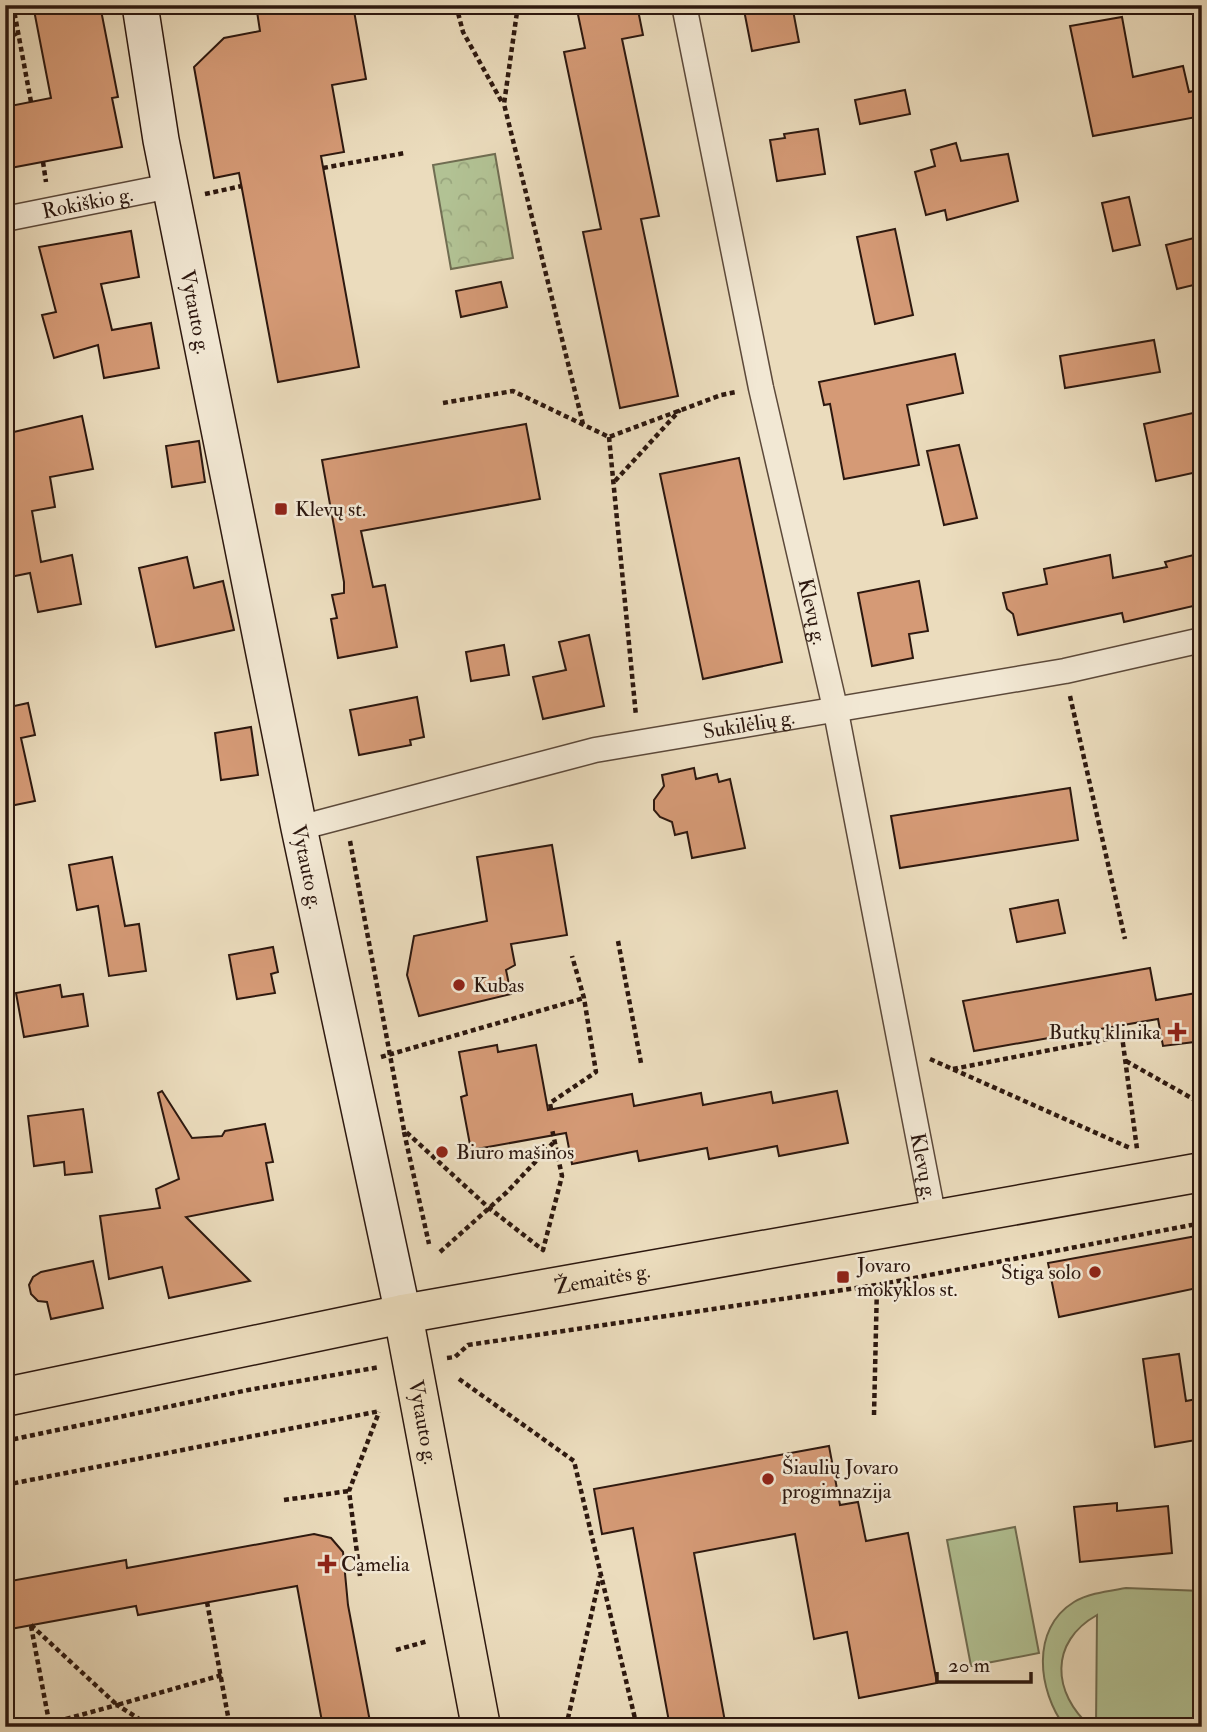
<svg xmlns="http://www.w3.org/2000/svg" width="1207" height="1732" viewBox="0 0 1207 1732" font-family="'IM FELL Double Pica',serif">
<style>
.forest{fill:url(#forest-crowns);stroke:#706d52;stroke-width:2}
.pitch{fill:#b2c294;stroke:#706d52;stroke-width:2}
.building{fill:#d59a76;stroke:#2d180f;stroke-width:2}
.lines{fill:none;stroke-linecap:round;stroke-linejoin:round}
.street-casing{stroke:#5c493a;stroke-width:27}
.secondary-casing{stroke:#2d180f;stroke-width:38}
.highway-casing{stroke:#2d180f;stroke-width:41}
.path{stroke:#2d180f;stroke-width:4.5;stroke-dasharray:5 3.5;stroke-linecap:butt}
.street{stroke:#f2e8d4;stroke-width:24}
.secondary{stroke:#f2e8d4;stroke-width:35}
.highway{stroke:#ebdcbd;stroke-width:38}
.poi-dot{fill:#8f2418;stroke:#f2e8d4;stroke-width:2.5}
.labels{text-anchor:middle;stroke-width:5;stroke-linejoin:round;paint-order:stroke}
.street-label{font-size:21px;fill:#2d180f;stroke:#f2e8d4}
.poi-label{font-size:21px;fill:#2d180f;stroke:#f2e8d4;text-anchor:start}
</style>
<defs>
<pattern id="forest-crowns" width="20" height="18" patternUnits="userSpaceOnUse" patternTransform="scale(1.75)"><rect width="20" height="18" fill="#b2c294"/><path d="M2 6a3 3 0 1 1 6 0M12 15a3 3 0 1 1 6 0" fill="none" stroke="#99a67e"/></pattern>
</defs>
<rect width="100%" height="100%" fill="#ebdcbd"/>
<filter id="stains"><feTurbulence type="fractalNoise" baseFrequency=".00286" numOctaves="4"/><feColorMatrix values="0 0 0 0 .2 0 0 0 0 .09 0 0 0 0 .02 0 0 0 .5 -.17"/></filter>
<radialGradient id="worn" r=".72"><stop offset=".6" stop-color="#630" stop-opacity="0"/><stop offset="1" stop-color="#630" stop-opacity=".3"/></radialGradient>
<path class="forest" d="M495 154 513 258 451 269 433 165Z"/>
<g class="pitch">
<path d="M1015 1527 1039 1653 971 1666 947 1540Z"/>
<path d="M1126 1588 1202 1591V1727H1096L1097 1615C1049 1642 1052 1693 1091 1727H1065C1038 1691 1030 1629 1074 1602 1089 1593 1109 1591 1126 1588Z"/>
</g>
<g class="building">
<path d="M33 5H100L118 97 112 98 122 147 5 169V107L51 98Z"/>
<path d="M256 5H353L366 79 332 85 344 152 321 156 359 367 278 382 239 173 214 178 194 67 224 38 260 31Z"/>
<path d="M576 5H637L643 35 622 39 659 216 641 219 678 396 620 408 583 232 601 229 564 52 585 48Z"/>
<path d="M743 5H792L799 42 752 51Z"/>
<path d="M1122 17 1133 77 1183 66 1189 92 1202 89V116L1093 136 1070 26Z"/>
<path d="M905 90 910 114 860 124 855 100Z"/>
<path d="M818 129 825 174 777 181 770 140 785 138 784 134Z"/>
<path d="M956 143 961 161 1008 154 1018 201 947 220 945 210 926 215 915 172 935 166 931 150Z"/>
<path d="M1129 197 1140 245 1113 251 1102 203Z"/>
<path d="M895 229 913 315 875 324 857 237Z"/>
<path d="M131 231 139 277 101 284 112 330 151 323 159 368 104 378 98 345 54 358 42 315 56 312 39 247Z"/>
<path d="M1202 236V283L1177 289 1166 245Z"/>
<path d="M501 282 507 307 461 317 456 291Z"/>
<path d="M1154 340 1160 372 1065 388 1060 356Z"/>
<path d="M955 354 963 393 907 405 919 465 844 479 830 404 824 405 819 382Z"/>
<path d="M1202 411V471L1156 481 1144 424Z"/>
<path d="M82 416 93 469 50 477 55 507 32 511 41 562 72 555 81 604 38 612 30 573 5 578V514L13 512 5 468V434Z"/>
<path d="M526 424 540 499 361 531 373 587 385 585 397 647 338 658 331 619 337 618 332 595 344 593V582L322 460Z"/>
<path d="M199 441 205 482 172 487 166 446Z"/>
<path d="M959 445 977 518 944 525 927 451Z"/>
<path d="M739 458 782 662 703 679 660 474Z"/>
<path d="M1202 553V604L1124 622 1122 613 1018 635 1013 614 1007 609 1003 593 1047 584 1044 569 1110 555 1113 578 1167 567 1165 562Z"/>
<path d="M187 557 194 588 223 581 234 630 156 647 139 568Z"/>
<path d="M919 581 928 631 909 634 913 658 872 666 858 593Z"/>
<path d="M589 635 604 706 543 719 533 677 566 670 559 642Z"/>
<path d="M504 645 509 675 471 681 466 652Z"/>
<path d="M417 697 424 737 410 740 411 745 359 755 350 710Z"/>
<path d="M28 703 35 735 21 738 35 801 5 807V708Z"/>
<path d="M251 727 258 775 221 780 215 733Z"/>
<path d="M694 768 696 779 717 774 719 782 730 779 745 848 692 858 687 832 675 835 672 822 660 817 654 810V800L664 786 662 775Z"/>
<path d="M1070 788 1078 840 900 868 891 816Z"/>
<path d="M552 845 567 935 511 944 515 965 506 970 511 994 419 1016 407 975 414 936 487 921 477 857Z"/>
<path d="M112 857 125 926 139 924 146 971 109 976 98 906 77 910 69 865Z"/>
<path d="M1058 900 1065 933 1017 942 1010 909Z"/>
<path d="M273 947 278 972 271 974 275 993 237 999 229 955Z"/>
<path d="M1150 968 1156 1000 1202 992V1041L1163 1046 1158 1019 974 1051 963 1001Z"/>
<path d="M60 985 62 997 83 994 88 1026 24 1037 16 993Z"/>
<path d="M497 1045 498 1052 536 1045 548 1110 632 1094 634 1106 701 1093 703 1105 771 1092 773 1103 837 1091 848 1143 779 1156 777 1146 709 1159 707 1148 639 1161 637 1151 572 1164 566 1133 471 1150 461 1097 467 1095 459 1052Z"/>
<path d="M162 1091 192 1138 222 1136 225 1131 265 1124 273 1162 266 1163 273 1200 186 1217 250 1281 169 1298 162 1267 109 1279 100 1216 160 1208 156 1189 179 1179 158 1093Z"/>
<path d="M83 1109 92 1172 65 1175 64 1162 34 1166 28 1116Z"/>
<path d="M1202 1235V1287L1059 1317 1048 1263Z"/>
<path d="M93 1261 103 1308 51 1319 47 1302 38 1301 31 1294 29 1285 33 1277 41 1272Z"/>
<path d="M1179 1354 1186 1401 1202 1398V1439L1155 1447 1143 1359Z"/>
<path d="M829 1446 840 1505 858 1502 866 1541 908 1533 937 1683 859 1698 847 1632 814 1639 795 1534 694 1553 726 1727H670L633 1528 602 1534 594 1489Z"/>
<path d="M1117 1503V1511L1168 1506 1172 1553 1080 1562 1074 1507Z"/>
<path d="M314 1534 331 1538 343 1552 348 1605 371 1727H323L297 1586 138 1615 136 1606 5 1630V1582L126 1560 127 1568Z"/>
</g>
<g class="lines">
<defs>
<g id="street">
<path id="s1" d="M684 5 761 388 836 712 934 1219"/>
<path id="s2" d="M5 219 170 186"/>
<path id="s3" d="M299 828 595 750 1065 671 1202 640"/>
</g>
<g id="secondary">
<path id="s4" d="M140 5 161 140 299 828 403 1314"/>
</g>
<g id="highway">
<path id="s5" d="M403 1314 481 1727"/>
<path id="s6" d="M5 1397 403 1314 1202 1172"/>
</g>
</defs>
<use href="#street" class="street-casing"/>
<use href="#secondary" class="secondary-casing"/>
<use href="#highway" class="highway-casing"/>
<g class="path">
<path d="M13 5 31 102"/>
<path d="M456 5 463 32 503 104"/>
<path d="M518 5 504 104 583 424"/>
<path d="M5 41 18 32"/>
<path d="M43 162 46 182"/>
<path d="M323 168 405 153"/>
<path d="M205 194 242 186"/>
<path d="M443 403 513 391 609 437 721 395 736 392"/>
<path d="M609 437 636 716"/>
<path d="M615 481 680 410"/>
<path d="M1070 696 1125 939"/>
<path d="M350 841 404 1130 489 1208 543 1250 562 1176 552 1129"/>
<path d="M618 941 641 1063"/>
<path d="M381 1057 584 998"/>
<path d="M930 1059 1130 1148"/>
<path d="M1126 1061 1202 1104"/>
<path d="M953 1069 1122 1036 1137 1149"/>
<path d="M551 1109 550 1103 596 1072 584 998 572 956"/>
<path d="M404 1132 429 1244"/>
<path d="M440 1252 507 1192 553 1143"/>
<path d="M447 1358 455 1357 468 1345 877 1285 1202 1223"/>
<path d="M459 1379 574 1461 637 1727"/>
<path d="M874 1415 877 1285"/>
<path d="M5 1441 248 1390 380 1367"/>
<path d="M5 1485 380 1411"/>
<path d="M284 1500 349 1491"/>
<path d="M360 1576 349 1491 379 1412"/>
<path d="M207 1602 230 1727"/>
<path d="M31 1625 117 1705 222 1675"/>
<path d="M31 1626 50 1727"/>
<path d="M396 1650 428 1641"/>
<path d="M63 1727 66 1719 117 1705 152 1727"/>
<path d="M566 1727 600 1576"/>
</g>
<use href="#street" class="street"/>
<use href="#secondary" class="secondary"/>
<use href="#highway" class="highway"/>
</g>
<g class="poi-dot">
<rect x="274" y="502" width="14" height="14" rx="3.5"/>
<circle cx="459" cy="985" r="7"/>
<path d="M1173.5 1021.5h7v7h7v7h-7v7h-7v-7h-7v-7h7z"/>
<circle cx="442" cy="1152" r="7"/>
<circle cx="1095" cy="1272" r="7"/>
<rect x="836" y="1270" width="14" height="14" rx="3.5"/>
<circle cx="768" cy="1479" r="7"/>
<path d="M323.5 1553.5h7v7h7v7h-7v7h-7v-7h-7v-7h7z"/>
</g>
<g class="labels">
<g class="street-label">
<text dy="7" stroke="none"><textPath href="#s2" startOffset="84">Rokiškio g.</textPath></text>
<text dy="7" stroke="none"><textPath href="#s4" startOffset="312">Vytauto g.</textPath></text>
<text dy="7" stroke="none"><textPath href="#s1" startOffset="620">Klevų g.</textPath></text>
<text dy="7" stroke="none"><textPath href="#s3" startOffset="462">Sukilėlių g.</textPath></text>
<text dy="7" stroke="none"><textPath href="#s4" startOffset="878">Vytauto g.</textPath></text>
<text dy="7" stroke="none"><textPath href="#s1" startOffset="1186">Klevų g.</textPath></text>
<text dy="7" stroke="none"><textPath href="#s6" startOffset="609">Žemaitės g.</textPath></text>
<text dy="7" stroke="none"><textPath href="#s5" startOffset="110">Vytauto g.</textPath></text>
</g>
<g class="poi-label">
<text x="295" y="516">Klevų st.</text>
<text x="473" y="992">Kubas</text>
<text x="1161" y="1039" text-anchor="end">Butkų klinika</text>
<text x="456" y="1159">Biuro mašinos</text>
<text x="857" y="1272">Jovaro<tspan x="857" dy="24">mokyklos st.</tspan></text>
<text x="1081" y="1279" text-anchor="end">Stiga solo</text>
<text x="782" y="1474">Šiaulių Jovaro<tspan x="782" dy="24">progimnazija</tspan></text>
<text x="341" y="1571">Camelia</text>
</g>
</g>
<rect width="1207" height="1732" fill="none" stroke="#ebdcbd" stroke-width="28"/>
<rect x="7" y="7" width="1193" height="1718" fill="none" stroke="#2d180f" stroke-width="3.5"/>
<rect x="14" y="14" width="1179" height="1704" fill="none" stroke="#2d180f" stroke-width="2"/>
<path d="M937 1672v10h94v-10" fill="none" stroke="#2d180f" stroke-width="3.5"/>
<text x="948" y="1672" font-size="21" fill="#2d180f" stroke="#f2e8d4" stroke-width="5" paint-order="stroke">20 m</text>
<rect width="100%" height="100%" filter="url(#stains)"/>
<rect width="100%" height="100%" fill="url(#worn)"/>
</svg>
